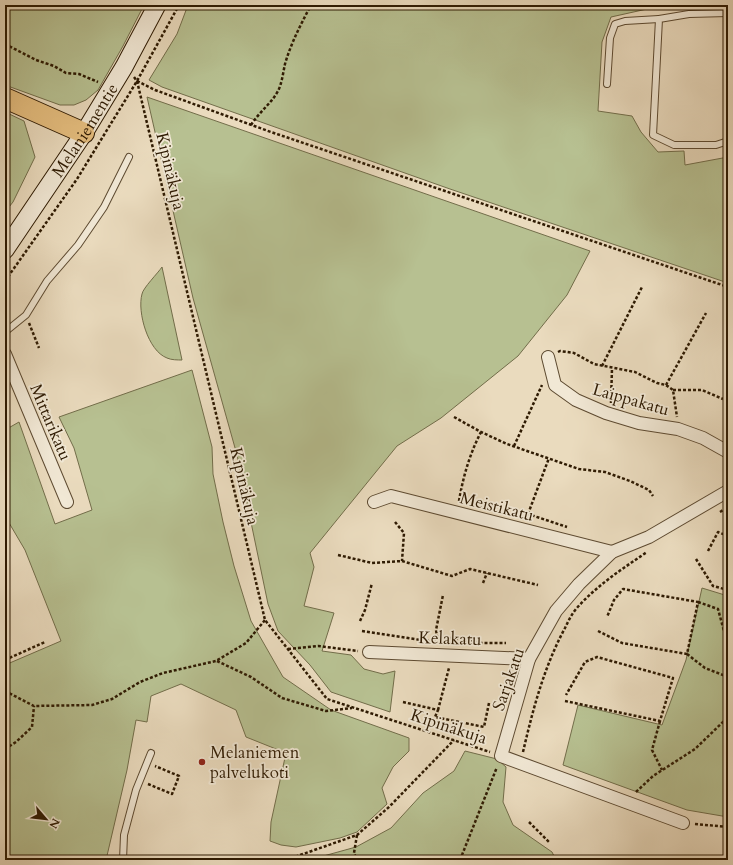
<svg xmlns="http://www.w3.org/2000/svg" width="733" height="865" viewBox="0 0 733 865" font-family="Cardo,serif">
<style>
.green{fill:#b7c091;stroke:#726d4a}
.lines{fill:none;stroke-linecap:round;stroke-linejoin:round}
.service-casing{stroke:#5d4a31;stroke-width:8}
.minor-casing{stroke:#5d4a31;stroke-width:14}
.secondary-casing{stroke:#2e1a02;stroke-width:19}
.trunk-casing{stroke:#2e1a02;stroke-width:22}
.path{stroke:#2e1a02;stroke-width:2.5;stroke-dasharray:3 2;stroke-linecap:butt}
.service{stroke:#f1e8d5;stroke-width:6}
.minor{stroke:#f1e8d5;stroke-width:12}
.secondary{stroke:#f1e8d5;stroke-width:17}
.trunk{stroke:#e5be7f;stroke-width:20}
.poi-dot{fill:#8f2418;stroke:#f1e8d5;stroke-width:1.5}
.labels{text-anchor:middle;stroke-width:3.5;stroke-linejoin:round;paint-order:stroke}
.street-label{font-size:17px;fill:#2e1a02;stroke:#f1e8d5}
.poi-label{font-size:17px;fill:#2e1a02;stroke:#f1e8d5;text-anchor:start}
</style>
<rect width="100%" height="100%" fill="#eadbbe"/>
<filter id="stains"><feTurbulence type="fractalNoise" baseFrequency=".005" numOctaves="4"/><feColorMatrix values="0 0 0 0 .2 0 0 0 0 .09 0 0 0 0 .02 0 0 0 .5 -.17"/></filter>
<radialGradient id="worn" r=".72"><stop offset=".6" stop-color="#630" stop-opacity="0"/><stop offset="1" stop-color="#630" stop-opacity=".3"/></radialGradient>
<g class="green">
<path d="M5 5H144L123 46 98 90 86 100 74 105H60L5 85Z"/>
<path d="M188 5H665L611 17 602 42 598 111 632 116 641 132 658 152 684 151 685 165 728 157V283L450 189 162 87 149 80 177 34Z"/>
<path d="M147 97 590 251 567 295 518 356 441 418 397 446 310 553 314 567 304 606 334 613 322 651 351 655 364 669 383 674 395 671 390 712 331 692 310 665 278 631 268 604 237 455 193 298Z"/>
<path d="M5 112 24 121 35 157 13 202 5 212Z"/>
<path d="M162 267 182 360C178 360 171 360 167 358 148 351 137 312 142 294 143 288 158 273 162 267Z"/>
<path d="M192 370 212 447 213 474 223 522 234 566 251 621 283 677 331 710 409 738V751L393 767 382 788 387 804 357 832 340 838 296 847 281 845 270 841 271 822 286 753 246 737 236 710 181 684 151 696 147 722 136 720 127 770 106 860H5V665L61 641 25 550 5 516V430L19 422 55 524 92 510 74 448 59 417Z"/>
<path d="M702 588 728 596V817L687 810 563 765 578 705 662 725 686 660Z"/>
<path d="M465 751 497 759 506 767 503 802 513 825 552 852 556 860H309L356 847 391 828 423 793 454 771Z"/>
</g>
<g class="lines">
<defs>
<g id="service">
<path d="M728 13 689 14 659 19 653 135 674 145H716L728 141"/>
<path d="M607 84 610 38 615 24 625 21 659 19"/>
<path d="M5 332 26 315 47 281 78 245 104 207 129 157"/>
<path d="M123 860 124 835 136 790 151 753"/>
</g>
<g id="minor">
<path d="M5 354 67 502"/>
<path d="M548 357 555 385 576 400 606 413 639 423 678 429 703 438 728 452"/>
<path d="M374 502 391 496 612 552"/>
<path d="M369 652 529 659"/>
<path d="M683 823 501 756 529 659 556 611 579 584 612 552 649 537 728 491"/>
</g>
<g id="secondary">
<path id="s1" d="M5 250 84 133 124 67 157 5"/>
</g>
<path id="trunk" d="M5 98 84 133"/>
</defs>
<use href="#service" class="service-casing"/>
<use href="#minor" class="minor-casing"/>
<use href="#secondary" class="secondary-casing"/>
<use href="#trunk" class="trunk-casing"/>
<g class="path">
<path d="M5 44 36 60 54 66 66 73 79 74 98 82"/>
<path d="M134 77 137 81 265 620 327 699 490 752"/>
<path d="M137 81 155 90 271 132 728 287"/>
<path d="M251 125C259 112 271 104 278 91 282 83 283 73 285 64 291 43 301 24 311 5"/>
<path d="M5 281 77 179 137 81 179 5"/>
<path d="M29 323 39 348"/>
<path d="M558 352 560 351 574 353 594 364 635 372 657 383 666 385 673 390 677 417"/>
<path d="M602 366 642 287"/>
<path d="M666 385 706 313"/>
<path d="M673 390H702L723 399"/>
<path d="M611 403 612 368"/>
<path d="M454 417 481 432 507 444 579 469 605 472 630 481 649 490 653 496"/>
<path d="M514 446 542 385"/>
<path d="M459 501C463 477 470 453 481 432"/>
<path d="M720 512 728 507"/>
<path d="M528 514 549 458"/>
<path d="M527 520 528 514 567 527"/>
<path d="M395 522 404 533 402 561"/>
<path d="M708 551 718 532 728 536"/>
<path d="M338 555 372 563 402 561 452 576 470 569 538 585"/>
<path d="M696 559 713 586 728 590"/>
<path d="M483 583 487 573"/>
<path d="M698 602 718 609 728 646"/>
<path d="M360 621 365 610 372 583"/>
<path d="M362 631 427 641 437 636 482 643H506"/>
<path d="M598 631 622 643 687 654 698 602 623 589 614 600 607 617"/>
<path d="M435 643 437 636 436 630 443 595"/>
<path d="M288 649 318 646 358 651"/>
<path d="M687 654 705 668 728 677"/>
<path d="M5 660 45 642"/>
<path d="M217 661 251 677 282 698 326 711 352 708"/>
<path d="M5 691 34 706 92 705 112 699 140 682 163 673 216 661 246 643 265 620"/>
<path d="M565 701 660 721 673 678 597 657 585 662 566 695"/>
<path d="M403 702 438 710 435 717 484 727 489 703"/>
<path d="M438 710 449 668"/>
<path d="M660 721 652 750 662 770"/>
<path d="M5 749 16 742 32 727 34 706"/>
<path d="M523 752C533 709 544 667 565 628 568 622 571 615 576 609 596 586 622 569 647 552"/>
<path d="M148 784 172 794 179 776 155 766"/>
<path d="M636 792 653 776 695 749 724 721 728 712"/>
<path d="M529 822 549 842"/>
<path d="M695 824 728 827"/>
<path d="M357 835 354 853 357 860"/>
<path d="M286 860 357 835 389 807 454 740"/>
<path d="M460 860 497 767"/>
</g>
<use href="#service" class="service"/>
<use href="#minor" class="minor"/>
<use href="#secondary" class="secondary"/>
<use href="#trunk" class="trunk"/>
</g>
<circle class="poi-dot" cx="202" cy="762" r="4"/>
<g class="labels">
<g class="street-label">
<text dy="6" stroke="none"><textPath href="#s1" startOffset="144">Melaniementie</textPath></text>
<text transform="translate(171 171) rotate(77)" y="6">Kipinäkuja</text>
<text transform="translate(631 399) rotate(16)" y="6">Laippakatu</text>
<text transform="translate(51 422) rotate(67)" y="6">Mittarikatu</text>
<text transform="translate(245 486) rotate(77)" y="6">Kipinäkuja</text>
<text transform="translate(497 506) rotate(14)" y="6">Meistikatu</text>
<text transform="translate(450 638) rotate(2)" y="6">Kelakatu</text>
<text transform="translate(508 679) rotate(-71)" y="6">Sarjakatu</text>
<text transform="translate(449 726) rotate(18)" y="6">Kipinäkuja</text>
</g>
<g class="poi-label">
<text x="210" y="758">Melaniemen<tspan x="210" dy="20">palvelukoti</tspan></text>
</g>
</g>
<rect width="733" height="865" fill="none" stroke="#eadbbe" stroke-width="20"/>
<rect x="6" y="6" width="721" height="853" fill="none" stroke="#2e1a02" stroke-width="2"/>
<rect x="10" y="10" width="713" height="845" fill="none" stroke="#2e1a02"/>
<g transform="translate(46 819) rotate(118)" stroke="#f1e8d5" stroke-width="3" paint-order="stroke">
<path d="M0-3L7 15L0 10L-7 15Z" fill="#2e1a02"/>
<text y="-6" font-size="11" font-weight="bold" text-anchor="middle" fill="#2e1a02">N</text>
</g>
<rect width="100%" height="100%" filter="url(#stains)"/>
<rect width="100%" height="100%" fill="url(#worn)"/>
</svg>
